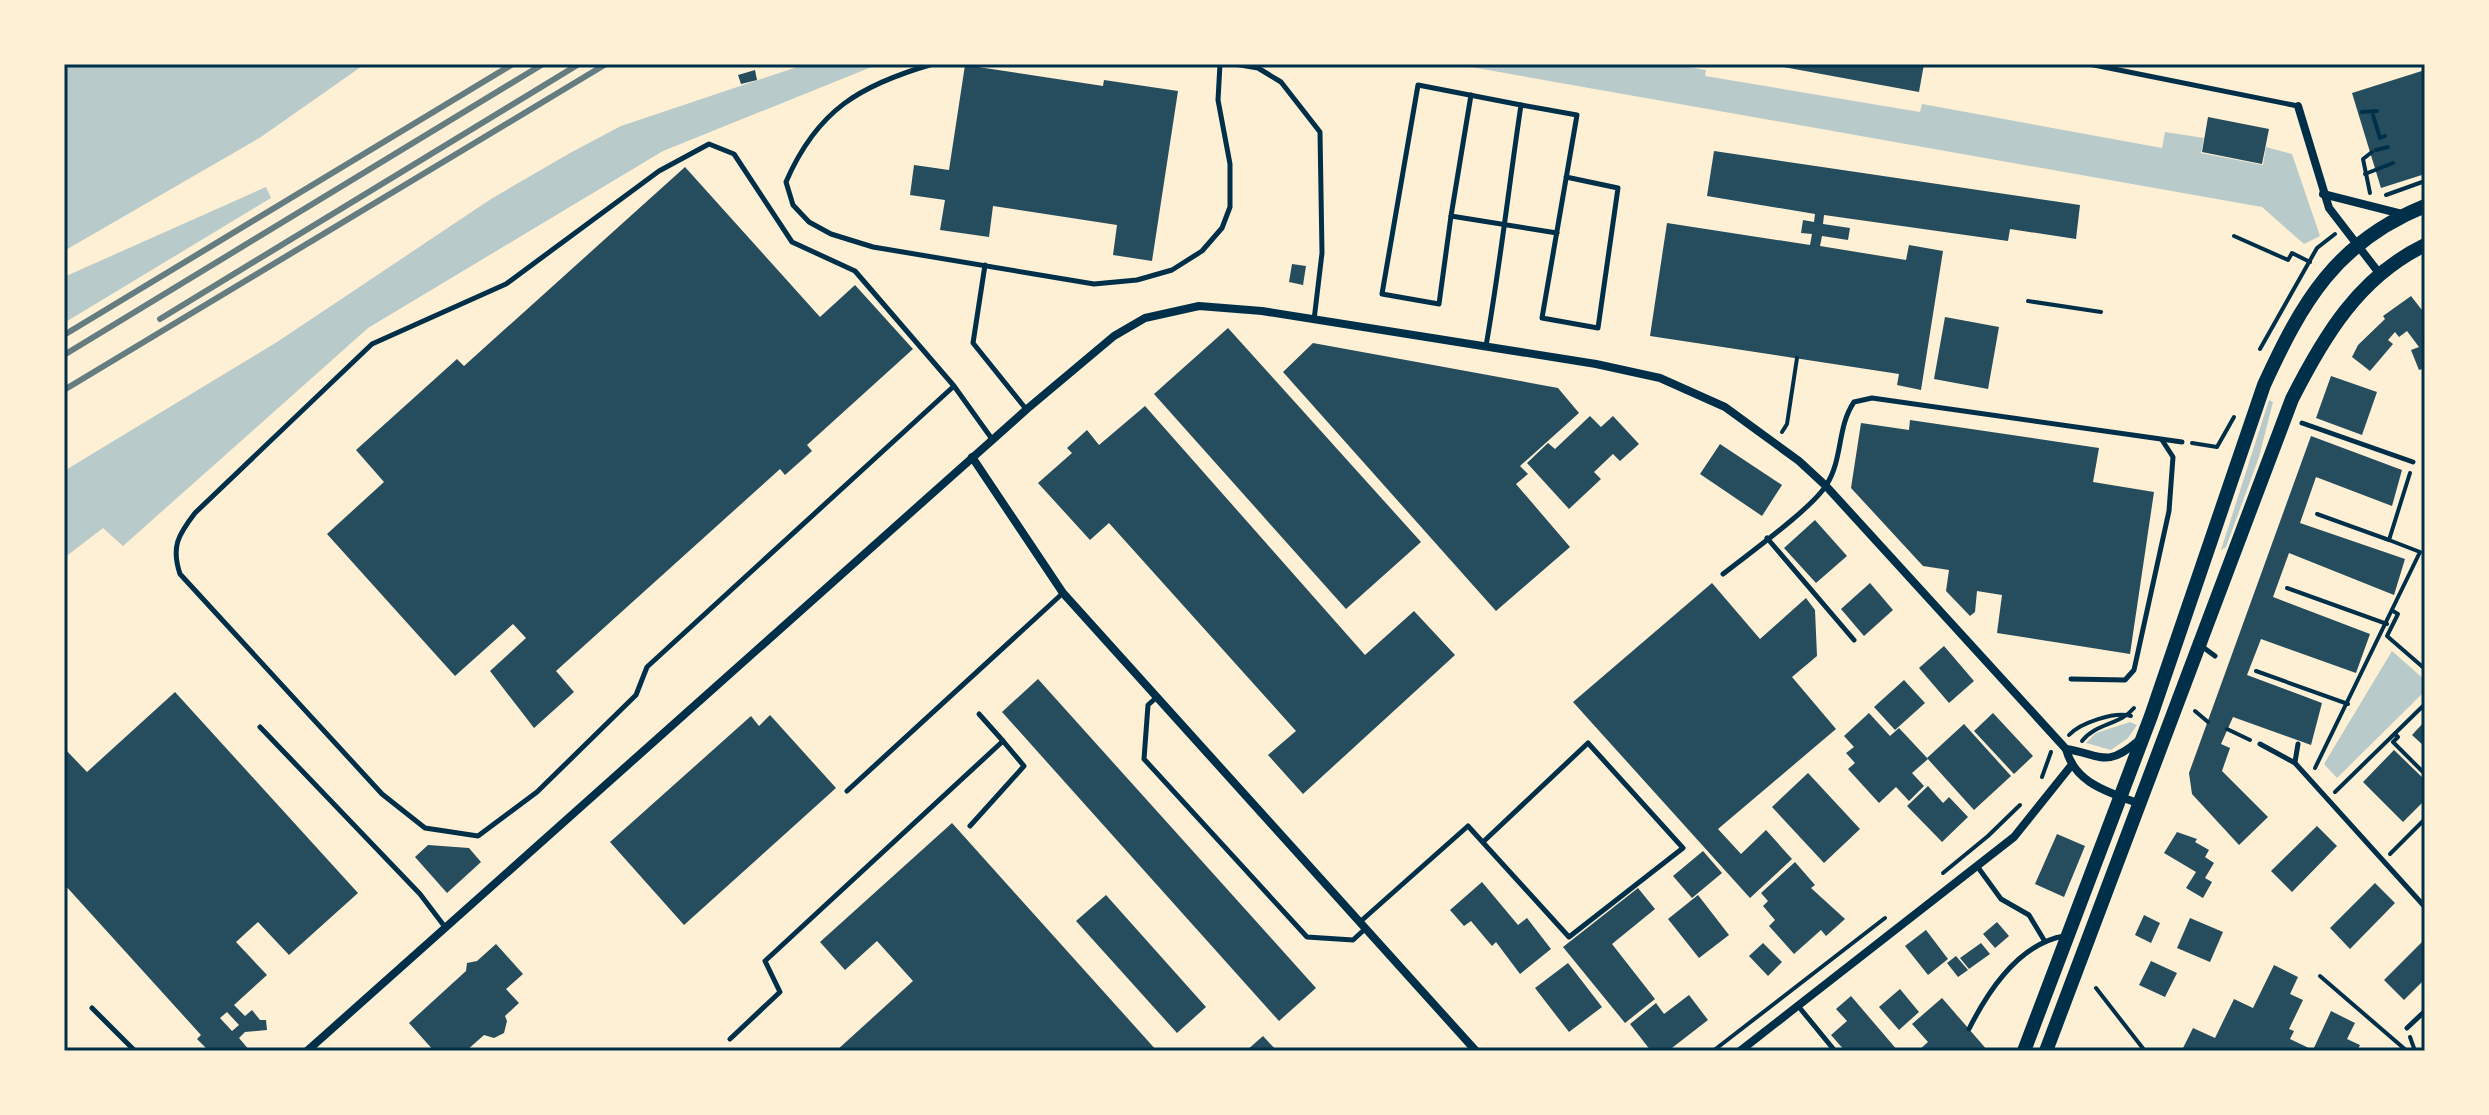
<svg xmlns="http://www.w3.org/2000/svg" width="2489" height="1115" viewBox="0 0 2489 1115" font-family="'PT Serif',serif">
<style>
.green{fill:#b9caca}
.building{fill:#264d5e;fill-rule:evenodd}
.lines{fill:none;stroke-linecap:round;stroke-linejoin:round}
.path{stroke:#003049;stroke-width:4}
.service{stroke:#003049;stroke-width:5}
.minor{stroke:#003049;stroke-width:8}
.primary{stroke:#003049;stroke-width:14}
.rail{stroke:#657d81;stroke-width:6}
.neatline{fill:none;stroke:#003049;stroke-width:3}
</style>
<rect width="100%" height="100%" fill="#fdf0d5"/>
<g class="green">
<path d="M64 64H365L261 137 64 251Z"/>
<path d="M806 64H879L663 151 368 328 123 546 103 528 64 558V471L277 342 491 199 570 153 621 126Z"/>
<path d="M1454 64H1671L1706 70 1705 76 1920 112 1922 104 2162 148 2165 132 2204 138 2201 153 2263 165 2266 147 2292 154 2320 236 2304 244 2262 207Z"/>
<path d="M266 187 271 198 64 323V277Z"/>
<path d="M2269 400 2273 402 2259 457 2226 547 2221 550Z"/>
<path d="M2392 651 2425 680V691L2337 778 2324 764Z"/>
<path d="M2130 722 2137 725 2128 738 2111 750 2086 743 2096 733Z"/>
</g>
<g class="building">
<path d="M1767 64H1924L1919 92Z"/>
<path d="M965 65 1103 86 1104 80 1178 91 1152 261 1113 255 1117 225 993 206 989 237 940 230 945 200 910 195 914 165 949 170Z"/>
<path d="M755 70 757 80 741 84 738 75Z"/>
<path d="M2425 70V174L2381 188 2352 93Z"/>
<path d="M2208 117 2269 129 2262 164 2202 152Z"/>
<path d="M1714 151 2080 205 2076 239 2010 229 2008 241 1824 215 1823 224 1850 228 1848 240 1822 236 1820 246 1906 260 1909 245 1943 251 1921 390 1897 385 1899 374 1650 336 1667 223 1810 245 1812 234 1801 233 1803 220 1814 222 1815 214 1707 196Z"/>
<path d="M685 167 820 317 855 285 913 349 807 445 812 451 785 475 780 469 556 671 574 692 534 728 490 671 526 638 513 624 455 676 327 534 384 482 356 450 457 359 464 366Z"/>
<path d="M1292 264 1306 266 1303 285 1289 282Z"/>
<path d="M2411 296 2425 314V375L2422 369 2419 370 2411 350 2419 347 2407 331 2399 337 2395 332 2388 340 2393 344 2370 371 2352 357 2358 345 2385 319 2383 316Z"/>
<path d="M1945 317 1999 327 1988 389 1934 379Z"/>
<path d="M1228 328 1421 542 1346 609 1154 394Z"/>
<path d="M1313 343 1558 388 1579 413 1520 466 1528 474 1516 484 1570 547 1496 611 1283 372Z"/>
<path d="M2331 376 2377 392 2362 435 2316 418Z"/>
<path d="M1145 406 1365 655 1414 611 1455 655 1303 794 1268 755 1296 731 1109 523 1090 540 1038 483 1072 453 1067 448 1087 430 1099 445Z"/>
<path d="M1590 416 1601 427 1613 416 1639 444 1620 461 1613 454 1594 472 1601 479 1569 509 1527 463 1548 443 1555 449Z"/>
<path d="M1910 420 2099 448 2093 482 2154 492 2130 654 1997 633 2002 595 1977 591 1975 612 1970 616 1946 591 1949 570 1923 566 1851 488 1861 423 1909 430Z"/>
<path d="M2311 436 2402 470 2392 506 2316 477 2300 523 2405 559 2394 595 2289 553 2273 597 2370 634 2356 673 2261 639 2247 675 2322 703 2311 745 2233 717 2221 744 2230 748 2222 771 2268 817 2239 845 2192 794 2189 773Z"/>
<path d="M1720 444 1782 485 1762 516 1700 474Z"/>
<path d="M1815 520 1847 556 1816 583 1784 548Z"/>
<path d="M1712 583 1760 639 1806 598 1815 610 1817 656 1792 677 1836 729 1718 829 1741 854 1766 830 1792 859 1750 898 1573 702Z"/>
<path d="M1870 583 1893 610 1864 636 1841 609Z"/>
<path d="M1944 646 1974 681 1949 703 1919 668Z"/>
<path d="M1038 679 1316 988 1279 1021 1002 712Z"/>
<path d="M1904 680 1925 703 1895 730 1874 707Z"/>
<path d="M175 692 358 893 289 955 258 922 236 942 267 975 234 1005 245 1016 252 1010 260 1020H266L267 1030 245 1032 239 1038 250 1051H209L197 1039 201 1035 64 884V748L87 772ZM227 1012 239 1025 232 1031 220 1018Z"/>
<path d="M1869 713 1890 736 1899 728 1928 759 1912 773 1924 786 1909 801 1896 787 1879 803 1848 769 1855 763 1846 753 1854 747 1844 736Z"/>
<path d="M1993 713 2033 756 2014 774 1974 731Z"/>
<path d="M770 715 836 788 684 925 610 842 751 716 759 726Z"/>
<path d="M2425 721V747L2412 735Z"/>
<path d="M1964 724 2011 776 1974 810 1927 758Z"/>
<path d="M2394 750 2425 780V800L2403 822 2363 782Z"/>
<path d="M1808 773 1860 829 1824 863 1772 807Z"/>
<path d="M1928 786 1943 803 1949 797 1968 817 1942 842 1907 806Z"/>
<path d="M952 823 1157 1051H836L913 981 877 941 845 970 820 942Z"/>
<path d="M2317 826 2337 846 2292 892 2271 871Z"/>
<path d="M2177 832 2197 839 2195 842 2209 850 2205 857 2214 863 2205 878 2212 882 2203 898 2186 888 2196 872 2164 853Z"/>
<path d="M2057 834 2085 846 2064 897 2035 884Z"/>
<path d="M428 845 469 848 481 862 447 893 415 857Z"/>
<path d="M1703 851 1722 873 1692 898 1673 876Z"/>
<path d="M1795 862 1815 885 1811 888 1845 919 1826 936 1821 930 1794 954 1769 926 1775 920 1763 906 1768 901 1761 893Z"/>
<path d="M1482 882 1518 925 1527 918 1551 949 1520 974 1496 942 1492 946 1471 921 1464 926 1450 910Z"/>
<path d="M2375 883 2395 903 2350 949 2330 928Z"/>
<path d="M1638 888 1655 909 1612 944 1655 999 1625 1023 1563 947Z"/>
<path d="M1106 895 1206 1007 1177 1033 1076 921Z"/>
<path d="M1698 895 1729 935 1699 958 1668 919Z"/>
<path d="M2144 915 2160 923 2151 943 2135 935Z"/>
<path d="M2190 918 2223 932 2210 962 2177 948Z"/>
<path d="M1997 922 2009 936 1995 948 1983 934Z"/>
<path d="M1926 930 1948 959 1928 975 1905 946Z"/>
<path d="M2425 939V979L2404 1000 2384 980Z"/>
<path d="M1763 943 1782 962 1768 976 1749 956Z"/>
<path d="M1981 943 1990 954 1969 969 1960 958Z"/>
<path d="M496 944 523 974 506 989 519 1003 505 1016 507 1021 504 1033 494 1038 484 1035 466 1051H434L409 1023 466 971 467 963 477 961Z"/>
<path d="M1956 956 1968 970 1958 977 1947 963Z"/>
<path d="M2151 961 2177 973 2165 997 2139 985Z"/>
<path d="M1568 963 1602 1007 1569 1032 1535 988Z"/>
<path d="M2274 965 2298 977 2290 994 2303 1000 2289 1029 2294 1031 2290 1039 2313 1050 2331 1011 2355 1023 2347 1039 2360 1045 2357 1051H2189L2183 1048 2193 1028 2215 1038 2234 999 2253 1008Z"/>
<path d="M1900 989 1919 1012 1899 1030 1879 1007Z"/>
<path d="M1689 995 1708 1020 1668 1051H1651L1630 1024 1656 1003 1664 1014Z"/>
<path d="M1851 996 1898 1051H1845L1831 1035 1847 1021 1836 1009Z"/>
<path d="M1942 998 1988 1051H1918L1928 1042 1912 1024Z"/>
<path d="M1263 1036 1277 1051H1246Z"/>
</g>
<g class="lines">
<g class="path">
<path d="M2362 112 2377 111"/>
<path d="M2373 115 2380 138 2385 136"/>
<path d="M2376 150 2388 147"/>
<path d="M2365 174 2393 163"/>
<path d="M2370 193 2363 159 2372 152"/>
<path d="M2386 195 2425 181"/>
<path d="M2234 236 2288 260 2292 253 2310 262"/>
<path d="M2028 301 2101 312"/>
<path d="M2260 349 2317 248 2335 234"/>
<path d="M1782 432 1787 424 1797 358"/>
<path d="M2192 443 2217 447 2234 417"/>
<path d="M2317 514 2389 540"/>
<path d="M2287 588 2387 624"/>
<path d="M2393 611 2398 614 2387 636 2425 669"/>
<path d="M2256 671 2348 704"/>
<path d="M2195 711 2208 722"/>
<path d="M2227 729 2250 740"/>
<path d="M2395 734 2398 737 2393 742 2425 774"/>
<path d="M2069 735C2080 723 2115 711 2131 716"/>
<path d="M2082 741C2096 723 2120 725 2134 708"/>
<path d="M2315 768 2420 552 2389 540 2410 473"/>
<path d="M2042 777 2051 752"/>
<path d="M2335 792 2425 704"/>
<path d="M2390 854 2425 819"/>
<path d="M1943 873 1988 836 2020 805"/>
<path d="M2320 976 2407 1051"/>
<path d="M2096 988 2145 1051"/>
<path d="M2410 1037 2415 1051"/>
<path d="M1713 1051 1885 918"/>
</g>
<g class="service">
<path d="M933 64C860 85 817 110 786 182L793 205 809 222 831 234 873 247 1094 284 1137 280 1172 270 1202 251 1222 228 1230 207V164L1218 100 1220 64"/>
<path d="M1234 64 1258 68 1281 82 1320 132 1322 253 1314 320"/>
<path d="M2089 64 2298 106"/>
<path d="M1521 105 1577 115 1542 318 1598 328 1618 188 1566 177"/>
<path d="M1451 216 1471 95"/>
<path d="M985 265 973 343 1026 409"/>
<path d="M1486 346C1500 266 1509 185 1521 105L1418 85 1382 294 1439 304 1451 216 1557 233"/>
<path d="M954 386 855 271 792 242 734 154 709 144 659 171 506 284 372 344 195 513C178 535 171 547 180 574L382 794 425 828 478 836 537 792 636 695 647 667 954 386 992 439"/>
<path d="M2302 423 2413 462"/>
<path d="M1767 538 1854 640"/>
<path d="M1723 574C1748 554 1813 508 1827 484 1843 458 1837 427 1854 402L1872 398 2182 442"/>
<path d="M2200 645 2215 656"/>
<path d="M2071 679 2125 680 2134 670 2169 511 2173 457 2162 440"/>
<path d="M1157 697 1148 705 1144 759 1307 937 1353 940 1365 929"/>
<path d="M979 714 1003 741"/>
<path d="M260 727 420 894 445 927"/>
<path d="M2260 744 2295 763 2425 907"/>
<path d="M2295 762 2298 744"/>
<path d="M847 791 1063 593"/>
<path d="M1977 866 2001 899 2029 915 2044 940"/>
<path d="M1361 921 1468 826 1569 937 1683 848 1588 743 1483 842"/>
<path d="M1799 1007 1835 1051"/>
<path d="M92 1008 135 1051"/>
<path d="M2407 1028 2425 1011"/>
<path d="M1969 1029C1988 991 2019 944 2064 936"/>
<path d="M730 1039 780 992 765 961 1003 741 1024 766 970 826"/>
</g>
<g class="minor">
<path d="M2298 106 2329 208 2379 273"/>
<path d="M2323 194 2402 214"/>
<path d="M972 457 1063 593 1476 1051"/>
<path d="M2066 749C2100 754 2106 769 2138 741"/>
<path d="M307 1051 1027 409 1114 336 1145 318 1199 306 1262 311 1596 364 1660 378 1725 407 1799 461 1826 486 2066 749C2075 784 2109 792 2140 804"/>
<path d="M1740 1051 2014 837 2070 767"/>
</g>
<g class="primary">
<path d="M2024 1051 2151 716 2264 385C2302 302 2336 242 2425 206"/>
<path d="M2046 1051 2292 399C2324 336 2359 277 2425 245"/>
</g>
<g class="rail">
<path d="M160 319 579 64"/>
<path d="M64 335 513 64"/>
<path d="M64 355 543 64"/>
<path d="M64 390 606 64"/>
</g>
</g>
<rect width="2489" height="1115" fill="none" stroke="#fdf0d5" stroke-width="132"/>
<rect x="66" y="66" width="2357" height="983" class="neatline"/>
</svg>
